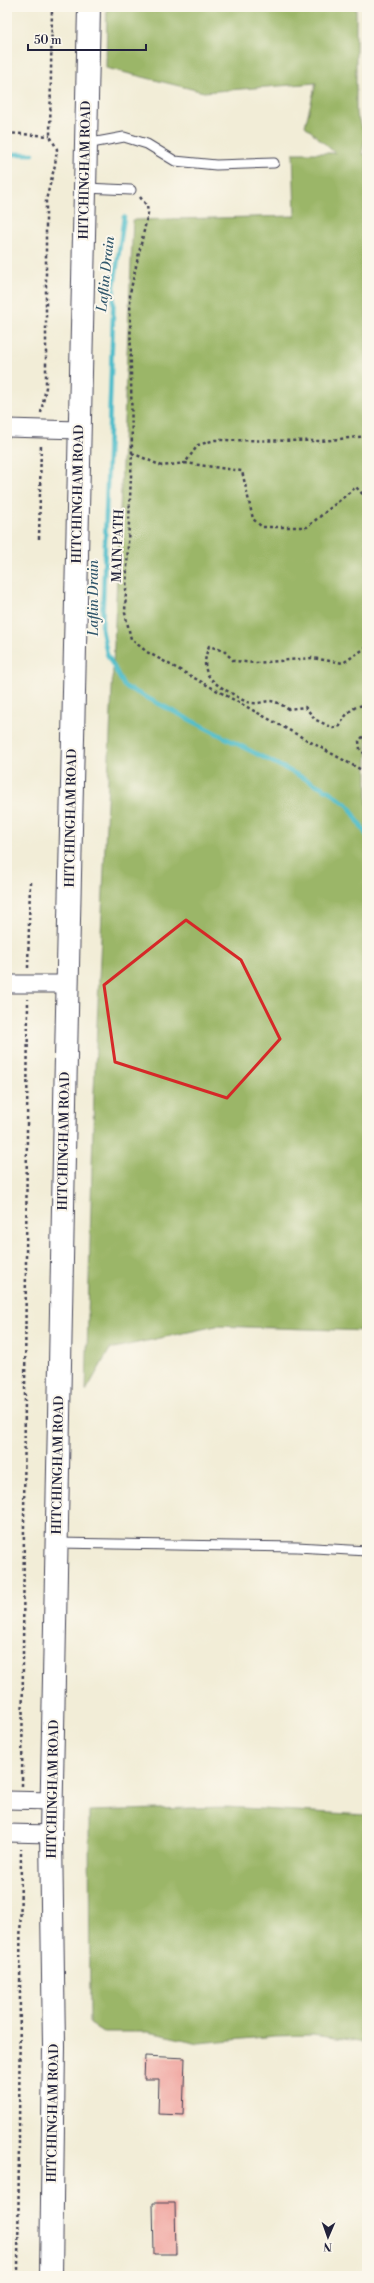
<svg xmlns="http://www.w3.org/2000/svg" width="374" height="2283" viewBox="0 0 374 2283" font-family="'Libre Bodoni',serif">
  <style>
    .forest { fill: #9bb667; stroke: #5e6c51 }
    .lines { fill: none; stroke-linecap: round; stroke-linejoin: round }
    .stream { stroke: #50bdca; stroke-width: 4.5 }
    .building { fill: #f0a6a0 }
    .lane-casing { stroke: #414052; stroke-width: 11 }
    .street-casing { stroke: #414052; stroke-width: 19 }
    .secondary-casing { stroke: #414052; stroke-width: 24 }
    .path { stroke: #414052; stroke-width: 2.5; stroke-dasharray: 3 3; stroke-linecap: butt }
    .lane { stroke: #fff; stroke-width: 9 }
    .street { stroke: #fff; stroke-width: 17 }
    .secondary { stroke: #fff; stroke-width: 22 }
    .marked { fill: none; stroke: #d62828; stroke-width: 3; stroke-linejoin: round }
    .labels { text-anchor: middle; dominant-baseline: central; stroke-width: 4; stroke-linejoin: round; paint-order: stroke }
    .street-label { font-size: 13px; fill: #22223b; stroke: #fbf7ec }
    .water-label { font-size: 14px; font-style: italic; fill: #32586d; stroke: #fbf7ec }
  </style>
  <rect width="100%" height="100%" fill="#fbf7ec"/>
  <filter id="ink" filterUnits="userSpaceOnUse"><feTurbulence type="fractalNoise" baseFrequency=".025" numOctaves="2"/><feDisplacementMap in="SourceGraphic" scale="8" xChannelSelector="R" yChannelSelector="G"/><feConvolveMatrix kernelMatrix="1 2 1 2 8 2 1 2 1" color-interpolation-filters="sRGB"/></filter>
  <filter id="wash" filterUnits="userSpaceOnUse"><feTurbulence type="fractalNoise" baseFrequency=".012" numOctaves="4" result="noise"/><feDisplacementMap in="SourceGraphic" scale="16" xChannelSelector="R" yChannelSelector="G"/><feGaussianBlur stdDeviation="0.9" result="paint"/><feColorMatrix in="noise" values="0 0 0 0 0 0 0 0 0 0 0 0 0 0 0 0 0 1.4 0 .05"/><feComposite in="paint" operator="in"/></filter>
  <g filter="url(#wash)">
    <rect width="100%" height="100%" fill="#f2edd7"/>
    <path class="forest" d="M107,7h249v107l10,21 -4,19h5v1177l-151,-5 -106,23 -24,42 8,-299 39,-872 162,-4 -2,-63h42l-30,-27 11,-43 -112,9 -98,-24z
      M225,1807l142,8v227l-55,-7 -37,1 -76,7 -50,-11h-46l-13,-8 -1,-213z"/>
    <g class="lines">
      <path class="stream" d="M7,154h26
        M124,217l-10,69 -12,343 5,25 17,32 205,105 20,15 18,30"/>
    </g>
    <g id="blocks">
      <path class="building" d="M145,2056l40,2 -2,57 -25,-1 1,-35h-15z
        M153,2203h22l1,51h-22z"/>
    </g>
  </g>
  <g filter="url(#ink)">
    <use href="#blocks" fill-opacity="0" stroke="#414052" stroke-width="1"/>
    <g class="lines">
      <defs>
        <path id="lane" d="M86,144l38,-7 23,7 28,17 41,4 58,-2
          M85,188l46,2
          M57,1543l240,4 70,4"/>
        <path id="street" d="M7,428l72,2
          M7,984h60
          M7,1800l45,1
          M7,1833l44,1"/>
        <path id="secondary" d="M51,2276l3,-230 -3,-212 14,-731 24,-1096"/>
      </defs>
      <use href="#lane" class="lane-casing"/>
      <use href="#street" class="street-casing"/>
      <use href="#secondary" class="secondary-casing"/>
      <path class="path" d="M7,133l43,3
        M140,197l7,9 1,7 -18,80 2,160 -7,160 6,26 16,13 220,121
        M41,413l5,-26v-187l9,-35 2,-16 -7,-13 2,-129
        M367,436l-46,5 -106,-1 -17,5 -13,18 57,8 11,48 9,8h45l49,-40 11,12
        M132,453l30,13 23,-3
        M39,539l2,-95
        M367,647l-24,16 -31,-5 -56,5 -22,-2 -10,-10 -15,-5c-10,26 0,35 22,47 5,3 11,7 16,9 19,5 19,-9 41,7l17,-2 11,13 17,8 7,-2c5,-12 13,-21 27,-21
        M367,732l-8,9 1,8 7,7
        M28,968l2,-86
        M22,1786l6,-787
        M18,2276l3,-427"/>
      <use href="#lane" class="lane"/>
      <use href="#street" class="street"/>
      <use href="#secondary" class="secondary"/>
    </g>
  </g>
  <path class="marked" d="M186,920l55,40 39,79 -53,59 -112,-36 -11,-77z"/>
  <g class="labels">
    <g class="street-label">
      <text transform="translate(85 170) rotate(-89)">HITCHINGHAM ROAD</text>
      <text transform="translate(78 494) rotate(-89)">HITCHINGHAM ROAD</text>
      <text transform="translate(118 546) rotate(-88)">MAIN PATH</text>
      <text transform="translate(71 818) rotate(-89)">HITCHINGHAM ROAD</text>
      <text transform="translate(64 1141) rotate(-89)">HITCHINGHAM ROAD</text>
      <text transform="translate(58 1465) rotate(-89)">HITCHINGHAM ROAD</text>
      <text transform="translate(53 1789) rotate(-89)">HITCHINGHAM ROAD</text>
      <text transform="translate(53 2113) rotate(-89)">HITCHINGHAM ROAD</text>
    </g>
    <g class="water-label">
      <text transform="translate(106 274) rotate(-84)">Laflin Drain</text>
      <text transform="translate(94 598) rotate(-90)">Laflin Drain</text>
    </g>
  </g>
  <rect width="374" height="2283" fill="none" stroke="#fbf7ec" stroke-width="24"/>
  <g transform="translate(328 2237) rotate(182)" stroke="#fbf7ec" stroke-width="3" paint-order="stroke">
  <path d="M0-3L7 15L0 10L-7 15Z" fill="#22223b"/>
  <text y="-6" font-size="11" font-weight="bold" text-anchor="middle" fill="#22223b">N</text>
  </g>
  <path d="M28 44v6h118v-6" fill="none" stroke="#22223b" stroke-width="2"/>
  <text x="34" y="44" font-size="12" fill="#22223b" stroke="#fbf7ec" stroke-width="3" paint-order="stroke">50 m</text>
</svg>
